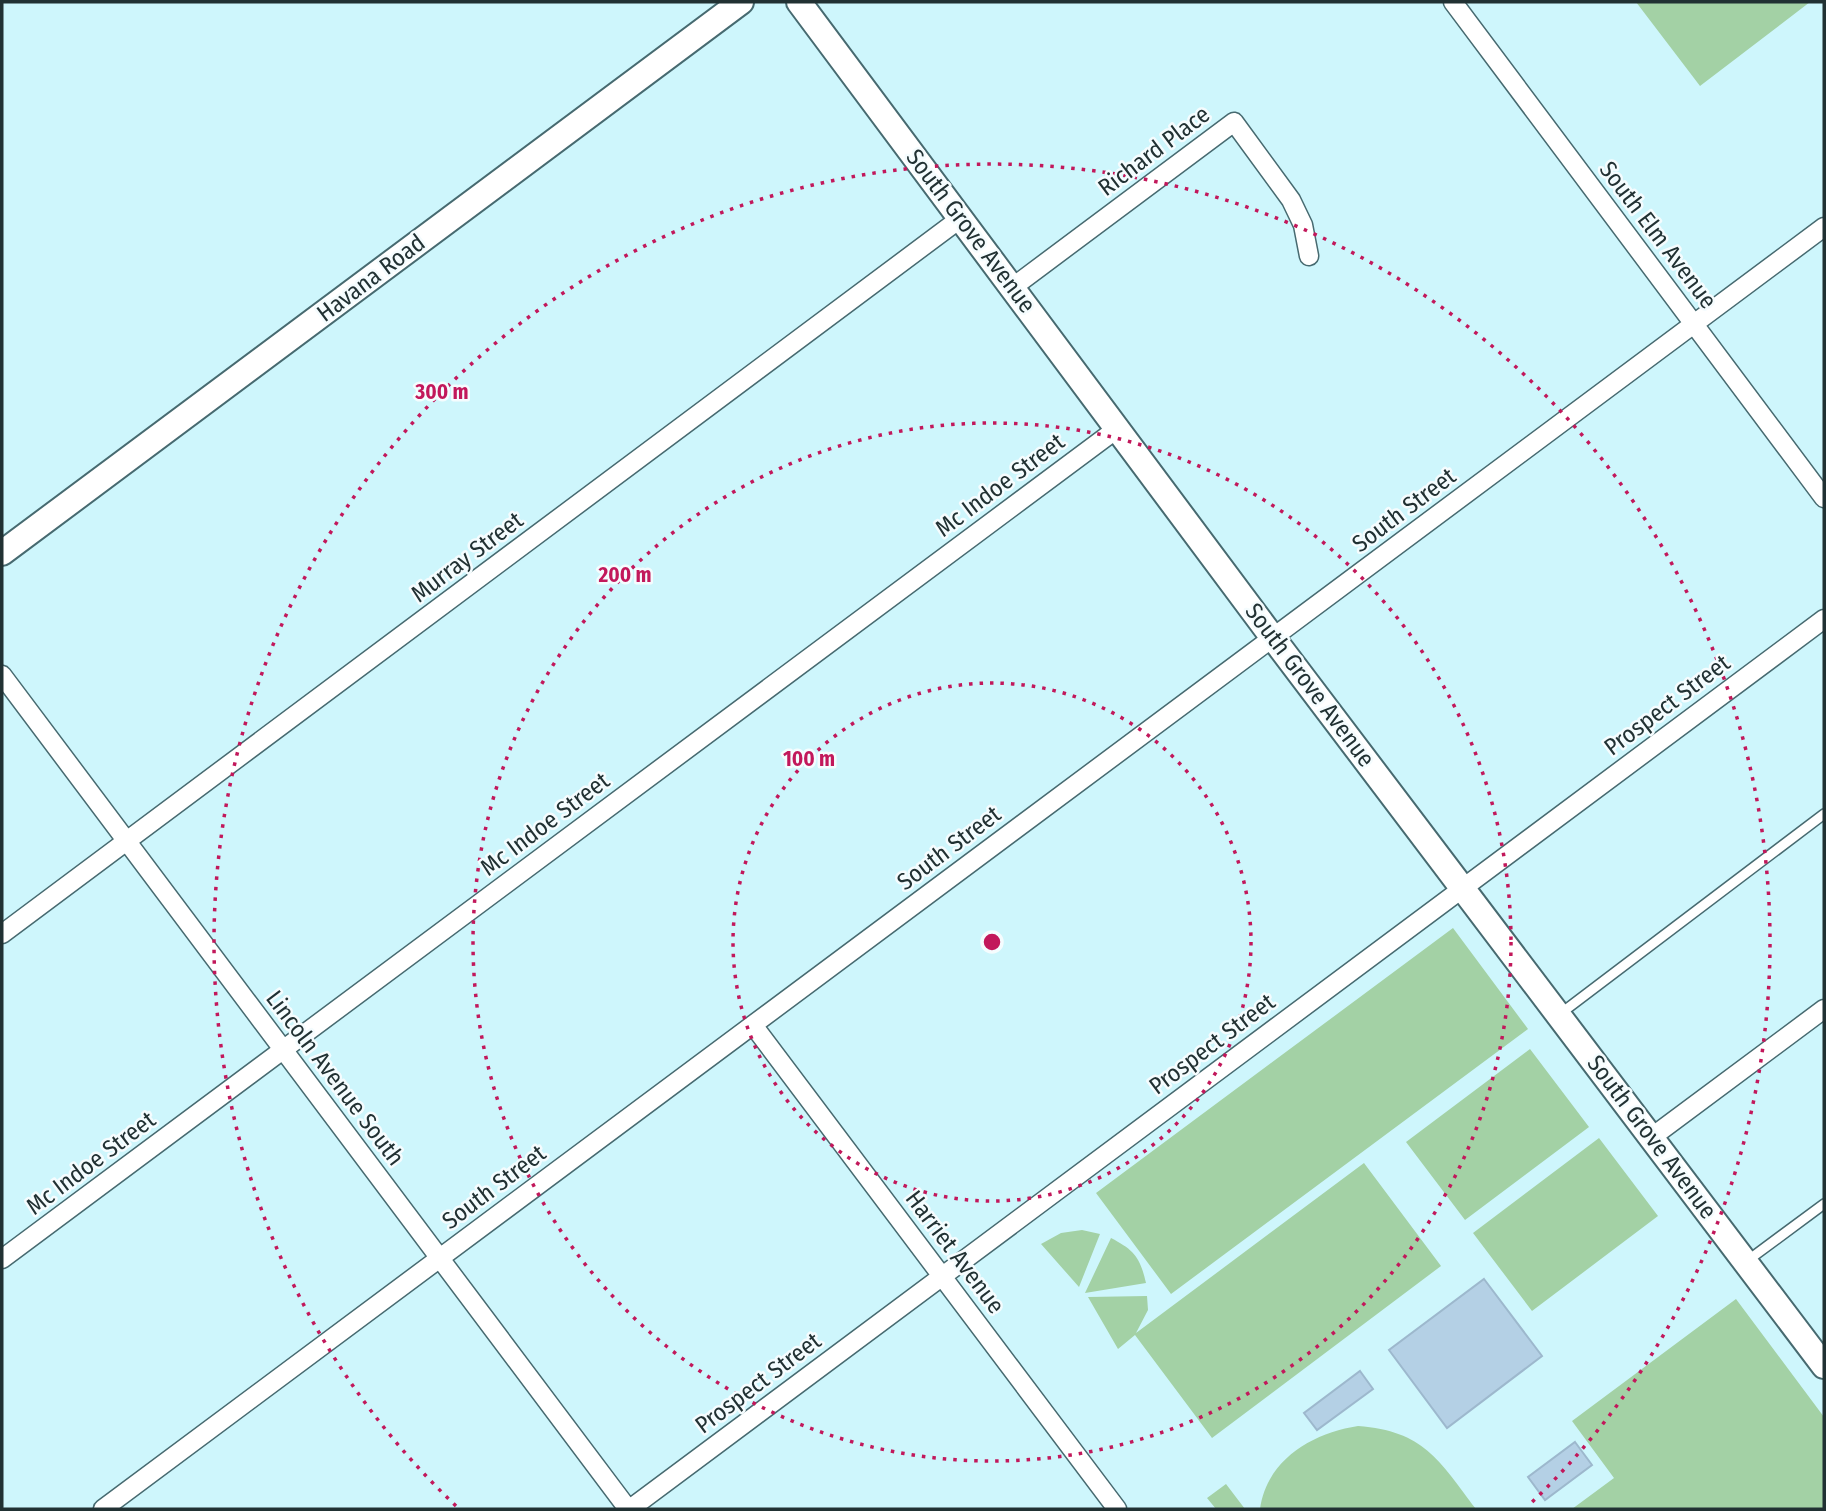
<svg xmlns="http://www.w3.org/2000/svg" width="1826" height="1511" viewBox="0 0 1826 1511" font-family="'Fira Sans Condensed',sans-serif">
  <style>
    .green { fill: #a3d1a5 }
    .building { fill: #b4d0e5; stroke: #9db8cd; stroke-width: 2 }
    .lines { fill: none; stroke-linecap: round; stroke-linejoin: round }
    .lane-casing { stroke: #476a70; stroke-width: 12 }
    .street-casing { stroke: #476a70; stroke-width: 21 }
    .secondary-casing { stroke: #476a70; stroke-width: 28 }
    .lane { stroke: #fff; stroke-width: 9 }
    .street { stroke: #fff; stroke-width: 18 }
    .secondary { stroke: #fff; stroke-width: 24 }
    .ring { fill: none; stroke: #c2185b; stroke-width: 3.5; stroke-dasharray: 3.5 7 }
    .labels { text-anchor: middle; dominant-baseline: central; stroke-width: 5; stroke-linejoin: round; paint-order: stroke }
    .street-label { font-size: 24px; fill: #213133; stroke: #f5fcfe }
    .centre { fill: #c2185b; stroke: #f5fcfe; stroke-width: 3.5 }
    .ring-label { font-size: 21px; text-anchor: middle; font-weight: bold; fill: #c2185b; stroke: #f5fcfe; stroke-width: 5; stroke-linejoin: round; paint-order: stroke }
  </style>
  <rect width="100%" height="100%" fill="#cef6fc"/>
  <path class="green" d="M1636,2h174l-110,84z
    M1453,928l75,101 -357,265 -75,-101z
    M1530,1049l59,78 -124,93 -59,-78z
    M1599,1138l59,78 -126,95 -59,-78z
    M1364,1163l77,103 -229,172 -77,-103 -17,14 -30,-52 59,-1 1,14 -12,23z
    M1082,1230l18,4 -21,53 -38,-43 20,-11z
    M1111,1238c23,12 29,19 35,45l-61,10z
    M1736,1299l88,118v92h-252l42,-31 -42,-57z
    M1358,1426c66,5 81,34 118,83h-216c7,-50 53,-76 98,-83z
    M1226,1484l19,25h-29l-9,-11z"/>
  <path class="building" d="M1484,1279l58,77 -95,72 -58,-78z
    M1360,1371l13,18 -56,41 -13,-17z
    M1575,1442l17,23 -47,35 -17,-23z"/>
  <g class="lines">
    <defs>
      <path id="lane" d="M1560,1014l264,-200
        M1747,1261l77,-57"/>
      <path id="street" d="M1453,2l371,496
        M1013,287l221,-165 57,78 12,25 6,31
        M2,675l626,834
        M2,934l959,-716
        M753,1025l364,484
        M1652,1137l172,-128
        M2,1259l1116,-831
        M103,1509l1721,-1282
        M630,1509l1194,-890"/>
      <path id="secondary" d="M799,2l474,636 551,728
        M2,553l739,-551"/>
    </defs>
    <use href="#lane" class="lane-casing"/>
    <use href="#street" class="street-casing"/>
    <use href="#secondary" class="secondary-casing"/>
    <use href="#lane" class="lane"/>
    <use href="#street" class="street"/>
    <use href="#secondary" class="secondary"/>
  </g>
  <g class="ring">
    <circle cx="992" cy="942" r="259"/>
    <circle cx="992" cy="942" r="519"/>
    <path d="M456 1506A778 778 0 1 1 1528 1506"/>
  </g>
  <g class="labels">
    <g class="street-label">
      <text transform="translate(1154 151) rotate(-37)">Richard Place</text>
      <text transform="translate(971 231) rotate(53)">South Grove Avenue</text>
      <text transform="translate(1658 235) rotate(53)">South Elm Avenue</text>
      <text transform="translate(371 278) rotate(-37)">Havana Road</text>
      <text transform="translate(1000 485) rotate(-37)">Mc Indoe Street</text>
      <text transform="translate(1404 510) rotate(-37)">South Street</text>
      <text transform="translate(467 557) rotate(-37)">Murray Street</text>
      <text transform="translate(1310 685) rotate(53)">South Grove Avenue</text>
      <text transform="translate(1667 705) rotate(-37)">Prospect Street</text>
      <text transform="translate(545 824) rotate(-37)">Mc Indoe Street</text>
      <text transform="translate(949 848) rotate(-37)">South Street</text>
      <text transform="translate(1212 1044) rotate(-37)">Prospect Street</text>
      <text transform="translate(335 1078) rotate(53)">Lincoln Avenue South</text>
      <text transform="translate(1652 1137) rotate(53)">South Grove Avenue</text>
      <text transform="translate(91 1163) rotate(-37)">Mc Indoe Street</text>
      <text transform="translate(494 1187) rotate(-37)">South Street</text>
      <text transform="translate(955 1252) rotate(53)">Harriet Avenue</text>
      <text transform="translate(758 1383) rotate(-37)">Prospect Street</text>
    </g>
  </g>
  <circle cx="992" cy="942" r="10" class="centre"/>
  <g class="ring-label">
    <text x="442" y="399">300 m</text>
    <text x="625" y="582">200 m</text>
    <text x="809" y="766">100 m</text>
  </g>
  <rect width="1826" height="1511" fill="none" stroke="#213133" stroke-width="7"/>
</svg>
